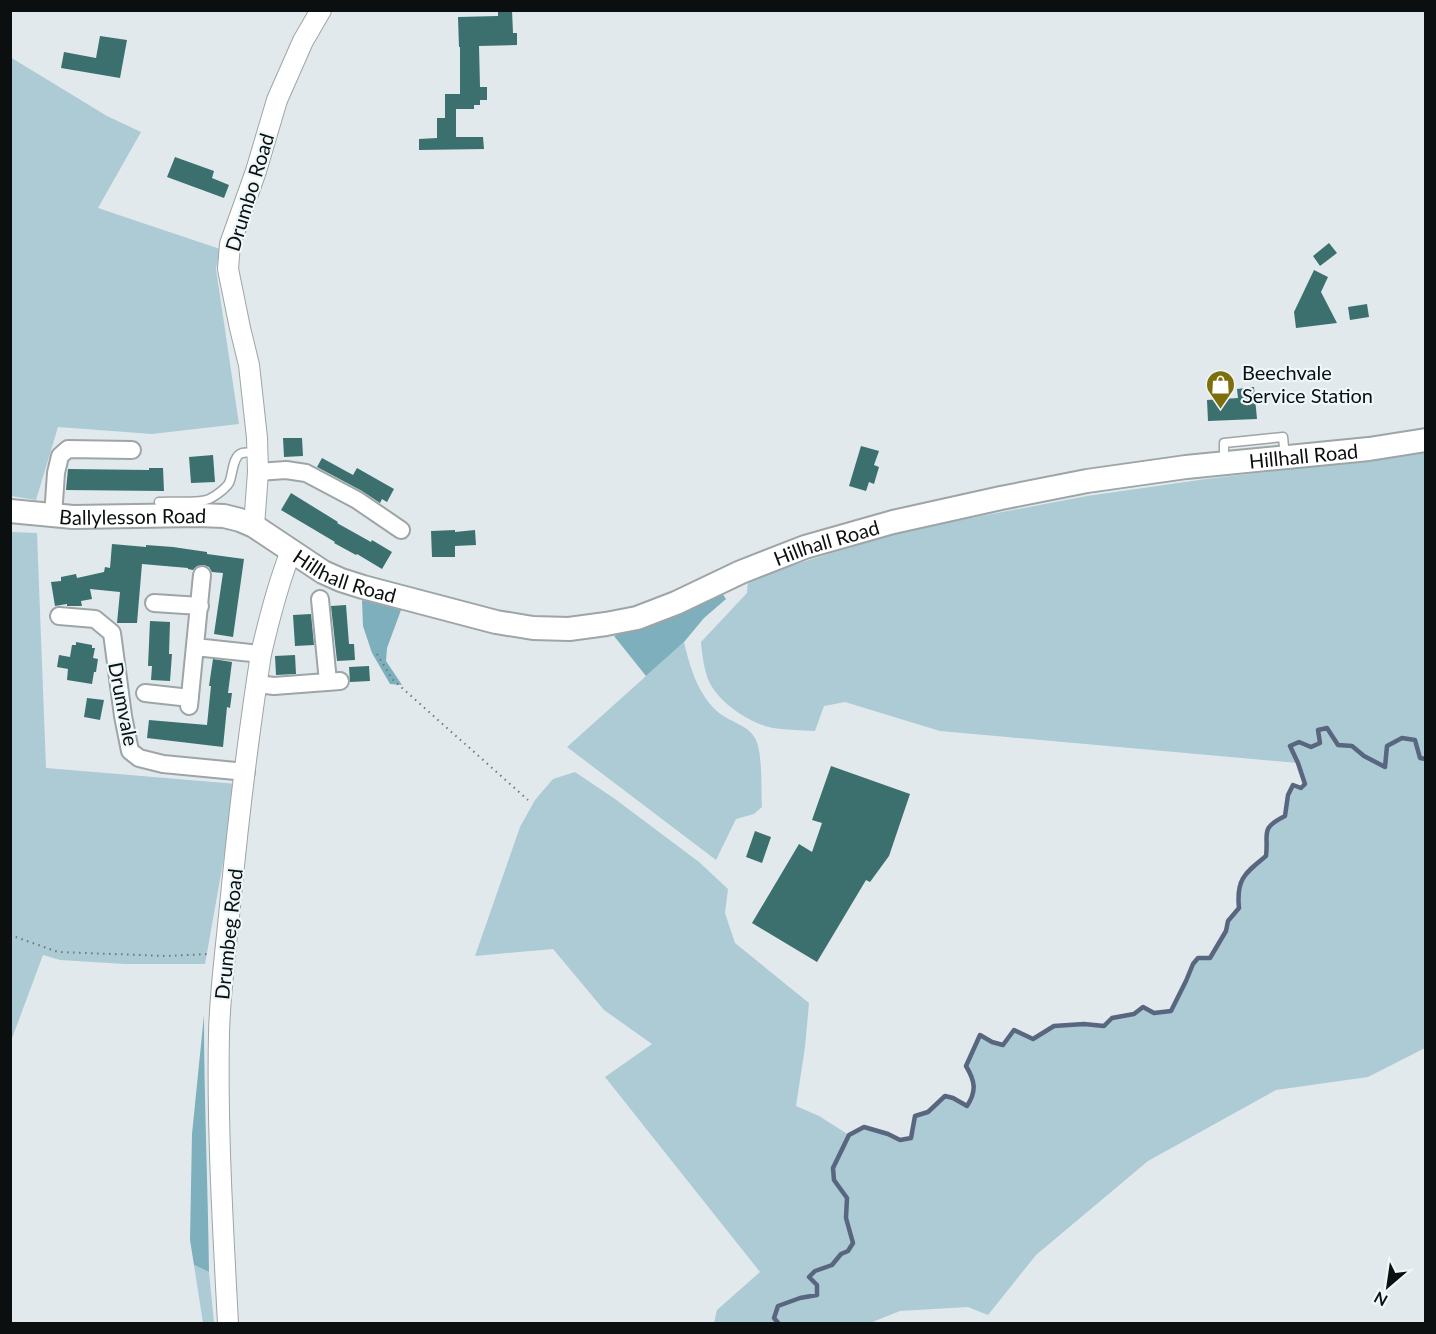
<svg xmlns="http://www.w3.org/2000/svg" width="1436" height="1334" viewBox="0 0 1436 1334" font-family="Lato,sans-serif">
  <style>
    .green { fill: #adcbd4 }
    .forest { fill: #7dafbd }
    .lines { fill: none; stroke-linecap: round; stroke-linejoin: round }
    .stream { stroke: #59667f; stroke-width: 4.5 }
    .building { fill: #3b706e }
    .service-casing { stroke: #9da5a7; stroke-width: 11 }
    .minor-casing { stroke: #9da5a7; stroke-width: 20 }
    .tertiary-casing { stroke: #9da5a7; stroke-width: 22 }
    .secondary-casing { stroke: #9da5a7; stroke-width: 26 }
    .path { stroke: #707678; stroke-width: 2; stroke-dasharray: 1.5 4.5; stroke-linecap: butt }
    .service { stroke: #fff; stroke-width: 8 }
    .minor { stroke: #fff; stroke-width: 16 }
    .tertiary { stroke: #fff; stroke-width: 20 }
    .secondary { stroke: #fff; stroke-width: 22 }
    .labels { text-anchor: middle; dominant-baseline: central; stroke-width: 4.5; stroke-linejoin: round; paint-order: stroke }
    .street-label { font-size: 20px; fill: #0c0f10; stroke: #eef7f9 }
    .poi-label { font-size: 20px; fill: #0c0f10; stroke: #eef7f9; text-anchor: start }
  </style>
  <rect width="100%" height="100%" fill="#e1e9ec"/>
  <path class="green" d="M10,57l97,59 34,16 -43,76 122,41 -4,20 23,155 -87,10 -94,-7 -22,73 -25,-4z
    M1425,453v595l-57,29 -92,13 -128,71 -112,94 -48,60 -20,-8 -68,4 -30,12h-156l3,-13 43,-38 -155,-195 47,-33 -48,-34 -51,-61 -78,7 45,-129 15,-27 18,-21 22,-7 40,27 84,63 29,27 -3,24 10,30 74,60 -4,44 -9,59 23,10 30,19 15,-8 24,7 12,6 11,-2 4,-22 13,-4 17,-16 8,2 14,8c10,-15 8,-25 -1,-40l14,-31 12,7 11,3 11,-15 19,9 21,-13 30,-2 20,2 8,-8 22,-4 9,-7 11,6 17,-3 15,-29 7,-17 5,-6h12l16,-27 2,-10 11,-13c-3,-29 6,-35 27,-52 3,-24 -7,-27 19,-40l3,-21 5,-10 8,3 4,-4 -7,-21 -358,-32 -95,-29 -21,4 -9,25c-14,-1 -28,-1 -42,-3 -21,-4 -49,-22 -61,-41 -7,-10 -10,-32 -11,-45l46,-49 1,-14 154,-48 185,-35 119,-17z
    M11,532l26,1 9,235 191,16 -32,180h-80l-65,-4 -17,-5 -32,86z
    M684,642c6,26 16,60 41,75 10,6 24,10 30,21 8,14 6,52 7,69l-8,7 -18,5 -20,41 -149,-113z
    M194,1265l15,7 5,51h-11z"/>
  <path class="forest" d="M720,590l6,9 -22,19 -20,24 -38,34 -32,-40 61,-21z
    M362,600l39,10 -14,38 -1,13 16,24 -12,-1 -18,-31 -9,-27z
    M204,1015c0,86 4,171 5,257l-15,-7 -4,-25 2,-106z"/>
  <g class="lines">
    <path class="stream" d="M779,1324l-5,-6 4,-12 22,-8 17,-3v-10l-8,-8 6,-6 17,-6 9,-11 7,-3 5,-8 -7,-25 1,-20 -13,-18 -1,-12 16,-33 15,-8 24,7 12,6 11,-2 4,-22 13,-4 17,-16 8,2 14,8c10,-15 8,-25 -1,-40l14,-31 12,7 11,3 11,-15 19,9 21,-13 30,-2 20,2 8,-8 22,-4 9,-7 11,6 17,-2 15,-30 7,-17 5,-6h12l16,-27 2,-10 11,-13c-3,-29 6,-35 27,-52 3,-23 -7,-27 19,-40l3,-21 5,-10 8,3 4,-4 -7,-21 -8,-17 9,-4 12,5 9,-4 -2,-13 9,-2 11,17 14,1 12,10 21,11 2,-21 15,-8 13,2 5,18 6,1"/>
  </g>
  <path class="building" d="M498,10h14l1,23h4v12l-38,1 1,41h7v13h-7v5h-6v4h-18v28h27l1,12 -65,1v-11l18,-1v-20h8v-24h15v-47h-1l-1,-30 40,-1z
    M100,36l27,4 -7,38 -59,-10 3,-16 32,6z
    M175,157l39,14 -2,7 17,7 -5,13 -57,-21z
    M1329,243l8,10 -17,13 -7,-10z
    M1314,270l14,7 -7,15 16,31 -41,5 -2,-16z
    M1367,304l2,13 -19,3 -2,-13z
    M1254,387l3,32 -49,2 -1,-21 31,-2 -1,-9z
    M283,438h19l1,18 -19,1z
    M861,446l18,5 -5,14 5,2 -5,17 -5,-2 -3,9 -17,-5z
    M213,455l2,27 -24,1 -2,-26z
    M322,458l31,17 4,-7 37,21 -7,13 -5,-3 -2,4 -18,-12 -45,-24z
    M149,468h14l1,23 -98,-1 2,-21 81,1z
    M291,493l47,29 -1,1 34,19 1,-2 20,12 -10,17 -25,-15 -1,1 -22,-12 1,-1 -54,-32z
    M455,530v2l20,-2 1,15 -21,1v11h-23l-1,-26z
    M112,544l34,3v-2l27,2 34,5v2l37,5 -11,78 -19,-3 9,-61 -11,-1 -3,-5 -5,-2 -7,1 -4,4 -5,-1v-1l-46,-4 -5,59h-20l3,-31 -30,-3 2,10 -11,2 1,5h-15v-2l-12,2 -4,-24 10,-1v-4l15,-3 1,4 27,-6 1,-5 5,1z
    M346,605l3,39h5l1,16 -18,1 -6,-55z
    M311,614l3,31 -19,1 -2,-31z
    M150,621l20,1 -1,32h3l-2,27 -19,-1 1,-14h-4z
    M76,642l16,3v3h3l-2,10 5,1 -2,13h-2l-2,12 -25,-4 1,-11 -11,-2 2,-12 11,2 2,-12h4z
    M295,655l1,19 -20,1 -1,-19z
    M213,659l19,3 -4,31h4l-2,15 -3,-1 -4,40 -76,-9 2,-18 58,5 4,-39h-2z
    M369,666l1,15 -20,1 -1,-15z
    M87,698l17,2 -4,20 -16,-3z
    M831,766l79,28 -21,62 -19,26 -4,-2 -49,82 -65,-39 47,-79 13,8 10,-29 -10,-3z
    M755,831l16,6 -9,26 -16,-6z"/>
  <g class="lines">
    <defs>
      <path id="service" d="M1224,461v-18l59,-6 2,20
        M159,502c12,-1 43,2 52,-4 6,-3 15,-10 18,-15 4,-8 3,-27 13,-30 4,-1 11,0 15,0"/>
      <path id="minor" d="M258,472l28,-2 20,3 51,27 44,30
        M53,516l3,-43 4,-17 8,-7 64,1
        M320,599l8,83
        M154,603l46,3
        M59,616l36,3 17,14 11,83 7,35 9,7 24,6 83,8
        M195,647l66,7
        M257,684l17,2 66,-5
        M145,693l45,5
        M189,706l13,-131"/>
      <path id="tertiary" d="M254,526l4,-54 -1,-34 -8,-73 -9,-37 -12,-59 2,-25 26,-73 21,-71 26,-59 18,-31
        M228,1324c-5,-97 -11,-194 -9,-291 1,-42 7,-85 11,-127 8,-84 18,-169 31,-252 8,-35 17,-70 30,-103"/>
      <g id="secondary">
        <path id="s1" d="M10,511l63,6 125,-2 26,1 16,4 14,6 69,46 18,8 22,7 133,35 37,6 36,1 37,-5 31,-6 39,-15 65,-31 64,-25 88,-25 108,-24 86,-17 99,-14 183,-18 57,-9"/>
      </g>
    </defs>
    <use href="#service" class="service-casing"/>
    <use href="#minor" class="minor-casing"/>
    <use href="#tertiary" class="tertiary-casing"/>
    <use href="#secondary" class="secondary-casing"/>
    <path class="path" d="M377,654l15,25 136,121
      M10,935l48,17 109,4 41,-2"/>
    <use href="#service" class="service"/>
    <use href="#minor" class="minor"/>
    <use href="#tertiary" class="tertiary"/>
    <use href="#secondary" class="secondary"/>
  </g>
  <defs>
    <symbol id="shop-pin" viewBox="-11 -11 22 30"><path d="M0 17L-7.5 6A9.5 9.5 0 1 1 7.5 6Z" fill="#7e6e0c" stroke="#eef7f9"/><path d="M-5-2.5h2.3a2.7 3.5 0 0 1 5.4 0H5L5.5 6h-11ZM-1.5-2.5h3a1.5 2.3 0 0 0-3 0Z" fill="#fff"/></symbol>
  </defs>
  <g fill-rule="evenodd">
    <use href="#shop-pin" x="1204" y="368" width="33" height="45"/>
  </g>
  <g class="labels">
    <g class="street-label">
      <text transform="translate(249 192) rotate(-73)">Drumbo Road</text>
      <text stroke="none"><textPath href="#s1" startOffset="1342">Hillhall Road</textPath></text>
      <text stroke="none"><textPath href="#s1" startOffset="123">Ballylesson Road</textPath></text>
      <text stroke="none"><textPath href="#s1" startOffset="856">Hillhall Road</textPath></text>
      <text stroke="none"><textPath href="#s1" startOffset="351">Hillhall Road</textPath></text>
      <text transform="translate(124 704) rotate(79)">Drumvale</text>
      <text transform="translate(228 934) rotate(-84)">Drumbeg Road</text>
    </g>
    <g class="poi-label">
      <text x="1242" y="372">Beechvale<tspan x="1242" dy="23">Service Station</tspan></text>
    </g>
  </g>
  <rect width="1436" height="1334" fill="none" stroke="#0c0f10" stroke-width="24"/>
  <g transform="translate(1388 1286) rotate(209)" stroke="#eef7f9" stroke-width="4.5" paint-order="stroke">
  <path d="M0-4.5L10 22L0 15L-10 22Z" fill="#0c0f10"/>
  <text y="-9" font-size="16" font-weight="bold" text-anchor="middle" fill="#0c0f10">N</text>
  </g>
</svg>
